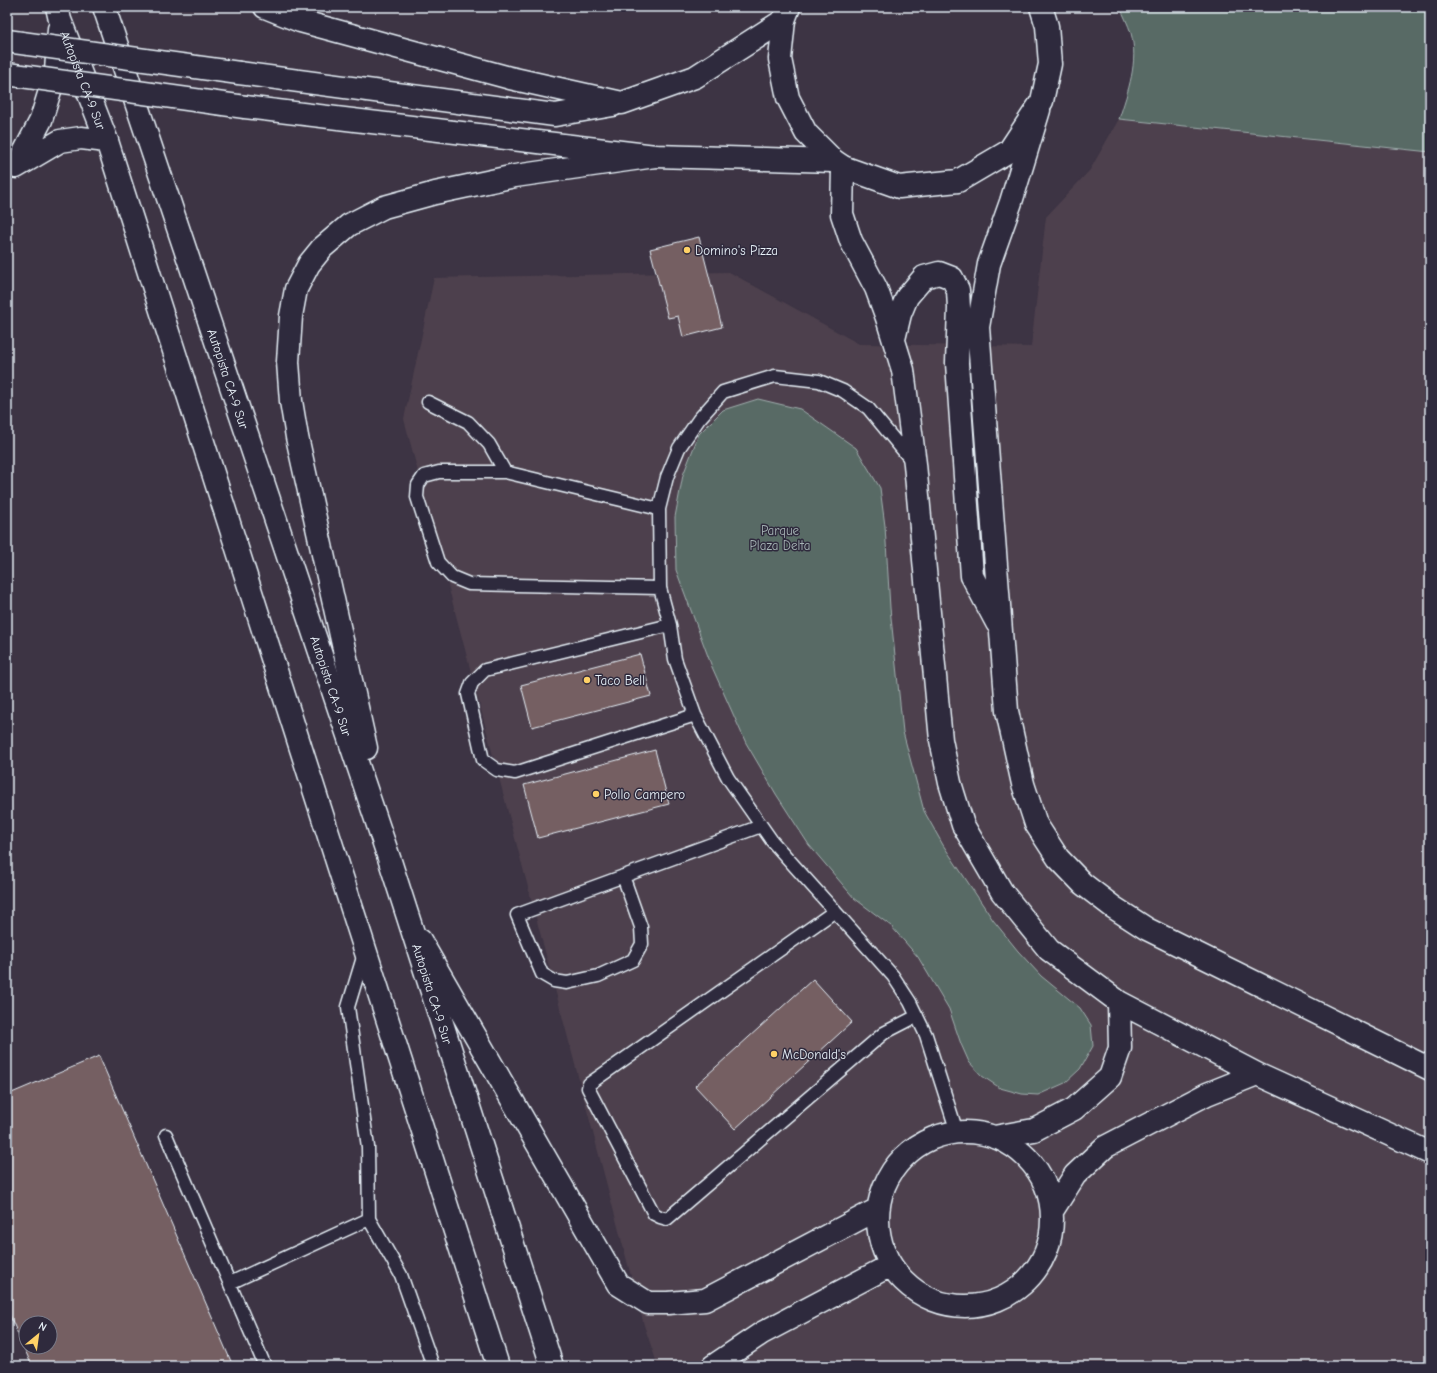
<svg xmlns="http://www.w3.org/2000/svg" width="1437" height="1373" viewBox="0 0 1437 1373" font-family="'Comic Neue',sans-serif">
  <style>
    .built { fill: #4e414d }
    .green { fill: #586b65; stroke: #a0aeae }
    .building { fill: #745e62; stroke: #e8f1f8; fill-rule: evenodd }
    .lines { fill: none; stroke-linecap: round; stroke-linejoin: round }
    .lane-casing { stroke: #e8f1f8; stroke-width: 15 }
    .street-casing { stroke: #e8f1f8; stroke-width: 25 }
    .secondary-casing { stroke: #e8f1f8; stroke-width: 25 }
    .highway-casing { stroke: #e8f1f8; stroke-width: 25 }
    .lane { stroke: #2f2a3d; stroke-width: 12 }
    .street { stroke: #2f2a3d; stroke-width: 22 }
    .secondary { stroke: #2f2a3d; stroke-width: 22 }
    .highway { stroke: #2f2a3d; stroke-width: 22 }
    .highway-bridge-casing { stroke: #e8f1f8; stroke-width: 25; stroke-linecap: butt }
    .highway-bridge { stroke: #2f2a3d; stroke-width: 22 }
    .poi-dot { fill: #ffd166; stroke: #2f2a3d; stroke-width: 1.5 }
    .labels { text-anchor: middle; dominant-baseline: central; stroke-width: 3; stroke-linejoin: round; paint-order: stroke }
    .street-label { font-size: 13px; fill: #e8f1f8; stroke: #2f2a3d }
    .poi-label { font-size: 13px; fill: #e8f1f8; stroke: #2f2a3d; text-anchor: start }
    .park-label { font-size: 13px; fill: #a7b5b6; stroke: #2f2a3d }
  </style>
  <rect width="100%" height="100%" fill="#3d3444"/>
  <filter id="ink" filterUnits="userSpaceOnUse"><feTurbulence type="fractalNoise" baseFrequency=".025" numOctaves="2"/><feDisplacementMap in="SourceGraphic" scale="8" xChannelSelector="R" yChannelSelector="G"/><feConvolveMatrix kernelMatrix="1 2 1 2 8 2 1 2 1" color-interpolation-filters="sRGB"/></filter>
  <g filter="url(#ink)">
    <path class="built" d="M1119,119l311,33v1214h-772l-14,-41 -240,-906 30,-141 295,-6 130,72 172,3 15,-130 44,-47z"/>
    <path class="green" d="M1120,7h310v145l-311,-33c9,-28 20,-57 12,-86 -3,-9 -7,-17 -11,-26z
      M758,399l42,10 56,39 24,40 5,38 5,82 13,124 21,79 19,34 50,75 25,31 23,25 39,32 11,17 2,21 -13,23 -15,14 -27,12 -16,-1 -22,-6 -18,-12 -13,-14 -8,-18 -12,-35 -31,-52 -27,-31 -37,-28 -45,-53 -33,-51 -30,-51 -34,-76 -36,-97 -1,-53 8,-42 16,-41 24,-24z"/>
    <path class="building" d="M699,237l23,90 -39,10 -5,-21 -10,2 -18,-69z
      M640,654l11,42 -119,31 -11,-42z
      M655,750l14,54 -131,34 -14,-53z
      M813,979l39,43 -117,107 -40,-43z
      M99,1056l134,310h-201l-25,-57v-214zM26,1323h24v24h-24z"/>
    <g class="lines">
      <defs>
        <path id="lane" d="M428,402l40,20 21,22 16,28
          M911,460l-43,-52 -25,-17 -24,-10 -44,-5 -52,16 -24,27 -20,29 -12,29 -8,32 1,79 10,37 5,34 20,56 33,63 44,63 121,135 17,26 16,33 31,97
          M659,509l-154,-37h-66l-15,4 -6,9 -1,12 21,65 14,15 17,7 191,4
          M670,625l-185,45 -13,13 -4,11 15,66 14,10 18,3 180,-58
          M623,876l18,51 1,17 -9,16 -35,16 -31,7 -13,-2 -12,-7 -25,-59 244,-89
          M835,911l-246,173 -1,4 66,126 6,3 7,2 217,-186 33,-17
          M364,954l-16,53 20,140 1,72 32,56 32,91
          M166,1135l99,231
          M230,1283l139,-64"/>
        <path id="street" d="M1039,110l-28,92 -22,62 -11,63 29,384 16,73 13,40 22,34 25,26 30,23 34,22 283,140
          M17,166l24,-46 15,-49 3,-42
          M16,167l44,-26 21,-3 26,3
          M843,167l-1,47 9,27 25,47 11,30 16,52 12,94 26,276 9,43 13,42 39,67 47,58 70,52 138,72 173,79
          M894,339l6,-25 7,-17 17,-20 15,-4 13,5 6,12 1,18 -2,55 15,213 25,47
          M420,940l198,344 30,19h20l37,-3 173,-91
          M878 1219a87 87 0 1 1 174 0a87 87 0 1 1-174 0Z
          M994,1137l40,-7 40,-21 36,-32 10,-29 -1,-46
          M1052,1211l23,-36 30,-28 102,-53 50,-20
          M713,1366l49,-33 129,-68"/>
        <path id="secondary" d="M789,7l-5,13 -4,39 8,39 18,35 28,28 9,6 56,20 59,-6 51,-30 33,-50 8,-37 -3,-38 -6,-19"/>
        <g id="highway">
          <path id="s1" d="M57,7l3,13 47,121 391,1225"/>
          <path id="s2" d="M104,7l286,854 162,505"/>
          <path d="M265,7l35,14 210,57 112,25 73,-26 89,-57"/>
          <path d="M239,73l316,42 58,-10"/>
          <path d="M245,107l410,49 179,5"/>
          <path d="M366,748l-69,-311 -6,-36 -3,-39 3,-46 5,-27 13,-25 13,-16 27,-23 35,-18 51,-14 80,-17 140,-20"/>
        </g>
      </defs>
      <use href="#lane" class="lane-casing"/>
      <use href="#street" class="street-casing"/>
      <use href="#secondary" class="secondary-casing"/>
      <use href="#highway" class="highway-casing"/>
      <use href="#lane" class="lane"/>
      <use href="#street" class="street"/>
      <use href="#secondary" class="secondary"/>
      <use href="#highway" class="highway"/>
      <defs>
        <path id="highway-bridge" d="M7,41l232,32
          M7,74l238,33"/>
      </defs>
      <use href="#highway-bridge" class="highway-bridge-casing"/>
      <use href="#highway-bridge" class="highway-bridge"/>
    </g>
  </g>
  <g class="poi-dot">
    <circle cx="687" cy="250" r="4"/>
    <circle cx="587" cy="680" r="4"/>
    <circle cx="596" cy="794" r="4"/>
    <circle cx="774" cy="1054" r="4"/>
  </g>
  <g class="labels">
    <g class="street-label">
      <text stroke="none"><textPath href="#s1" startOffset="78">Autopista CA-9 Sur</textPath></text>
      <text stroke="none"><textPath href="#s2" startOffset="392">Autopista CA-9 Sur</textPath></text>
      <text stroke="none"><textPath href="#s2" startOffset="716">Autopista CA-9 Sur</textPath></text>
      <text stroke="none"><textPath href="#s2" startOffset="1040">Autopista CA-9 Sur</textPath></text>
    </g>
    <g class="poi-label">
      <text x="695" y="250">Domino's Pizza</text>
      <text x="595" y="680">Taco Bell</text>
      <text x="604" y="794">Pollo Campero</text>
      <text x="782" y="1054">McDonald's</text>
    </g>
    <g class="park-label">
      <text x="780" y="530">Parque<tspan x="780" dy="15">Plaza Delta</tspan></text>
    </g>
  </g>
  <rect width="1437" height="1373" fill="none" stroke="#2f2a3d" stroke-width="24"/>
  <rect x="12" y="12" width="1413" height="1349" fill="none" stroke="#e8f1f8" stroke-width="1.5" filter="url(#ink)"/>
  <g transform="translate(38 1335) rotate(29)"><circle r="19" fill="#2f2a3d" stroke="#797a88"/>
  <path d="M0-3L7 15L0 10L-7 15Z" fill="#ffd166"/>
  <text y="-6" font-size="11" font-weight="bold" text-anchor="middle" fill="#e8f1f8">N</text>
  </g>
</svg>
